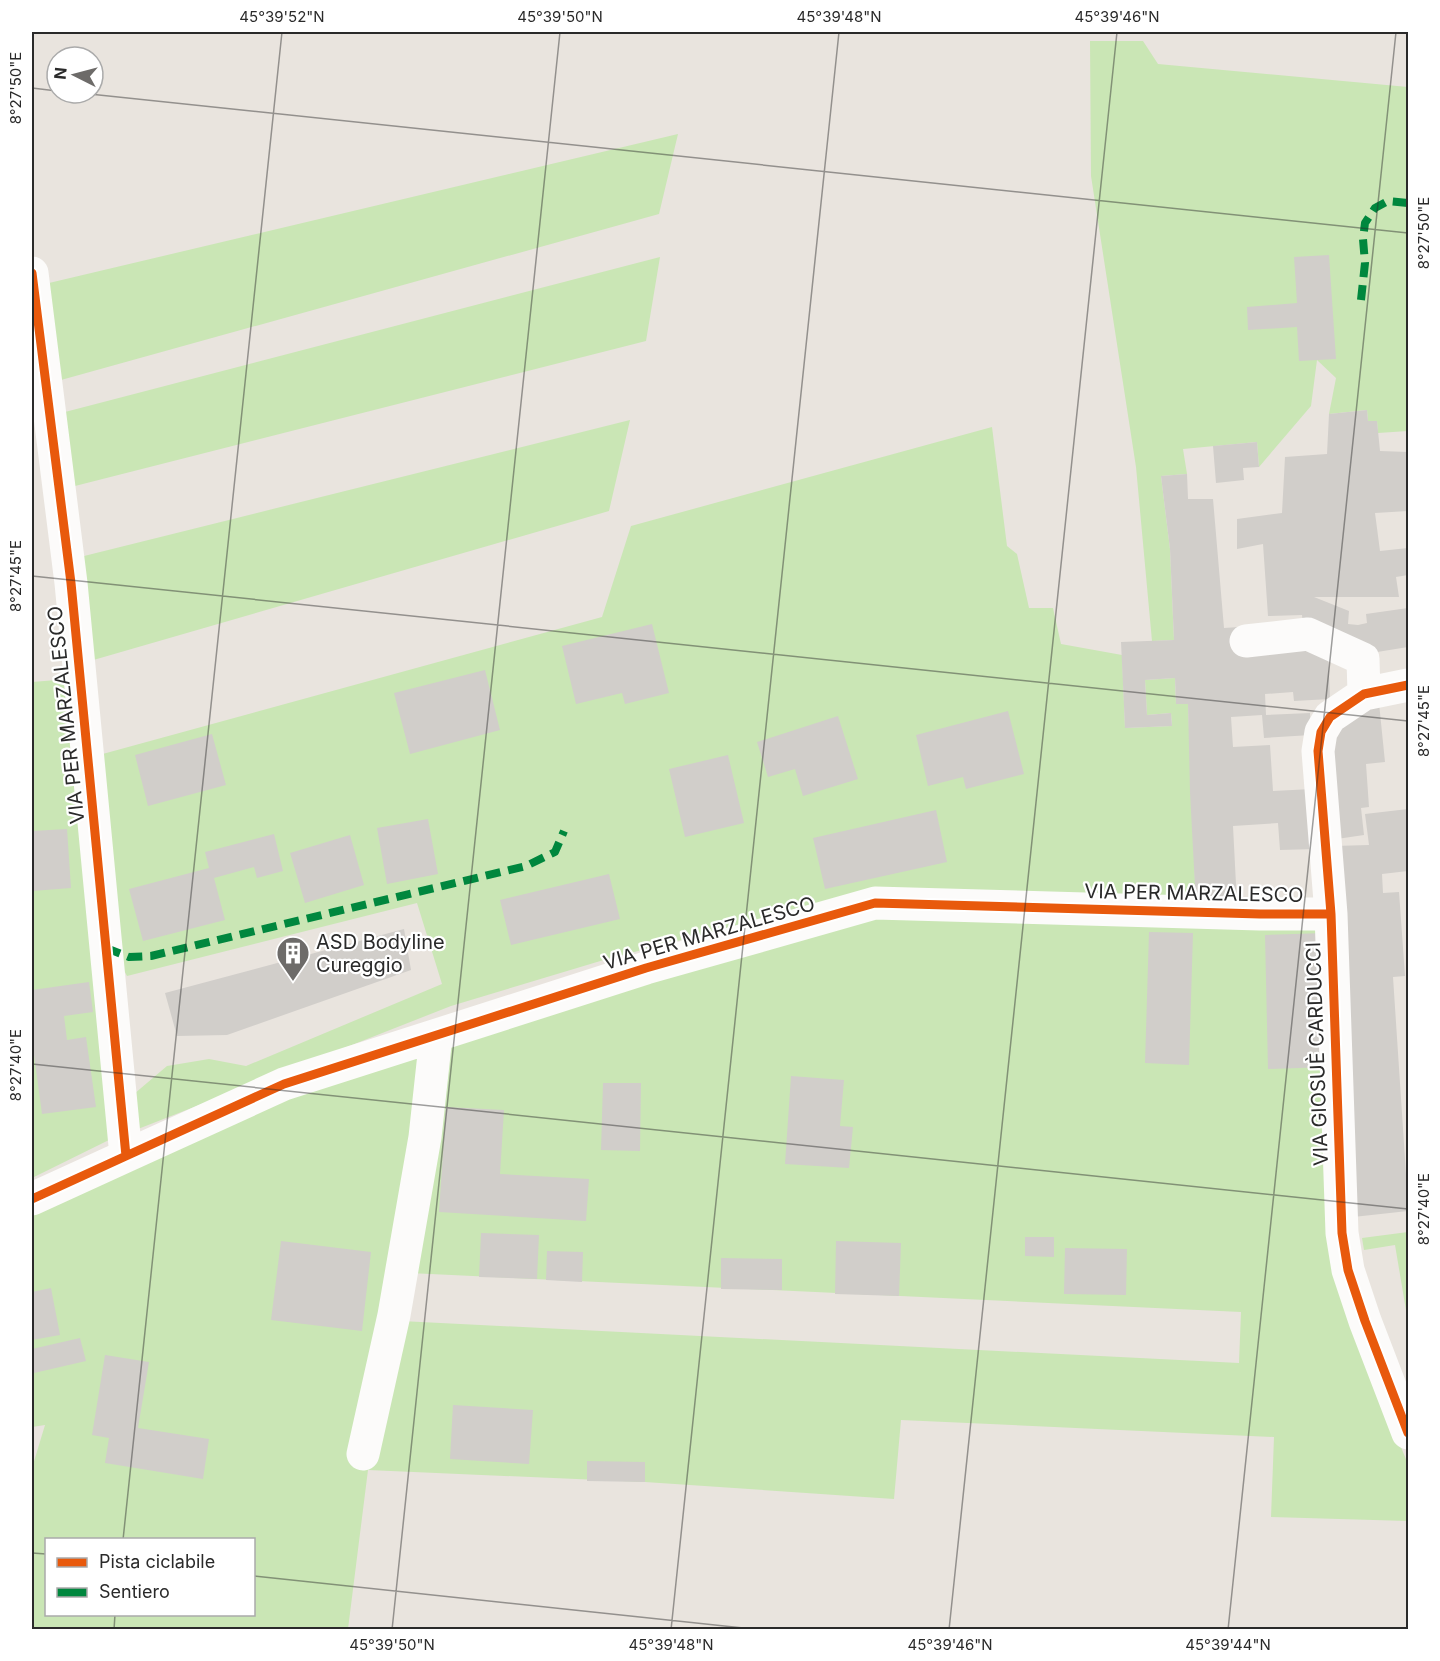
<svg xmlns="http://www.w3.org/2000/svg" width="1440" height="1661" viewBox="0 0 1440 1661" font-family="Inter,sans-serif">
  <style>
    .green { fill: #cae6b5; fill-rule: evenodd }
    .building { fill: #d1ceca }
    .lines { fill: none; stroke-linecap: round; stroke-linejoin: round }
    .minor { stroke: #fcfbfa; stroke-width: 33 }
    .quiet { stroke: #00873e; stroke-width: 8; stroke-dasharray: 15 8; stroke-linecap: butt }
    .cycleway-casing { stroke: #fff; stroke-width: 13 }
    .cycleway { stroke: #e8590c; stroke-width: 9 }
    .ticks { fill: none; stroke: #2a2a2a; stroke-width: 1.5; stroke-opacity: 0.45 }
    .labels { text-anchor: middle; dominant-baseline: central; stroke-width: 4.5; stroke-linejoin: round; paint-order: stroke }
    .street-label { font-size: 20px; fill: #2a2a2a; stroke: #fff }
    .poi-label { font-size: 20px; fill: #2a2a2a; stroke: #fff; text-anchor: start }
    .neatline { fill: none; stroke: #2a2a2a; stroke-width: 2 }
    .ticks-label { font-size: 15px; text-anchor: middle; fill: #2a2a2a }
  </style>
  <rect width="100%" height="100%" fill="#e9e4de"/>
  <path class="green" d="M1090,41h53l15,23 250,23v344l-30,2 -1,-12h-9l-1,-11 -38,4 7,-36 -19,-18 -6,46 -52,61 -2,-25 -74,7 4,25 -26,2 9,73 4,91 -22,1 -16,-174 -45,-291z
    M678,134l-19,80 -598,166 -12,-97z
    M660,257l-14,84 -571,145 -10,-74z
    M630,420l-21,91 -519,150 -10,-104z
    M992,427l15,119 10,8 12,54h24l8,36 61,11 3,73 47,-2 -1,-13 -24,2 -2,-35 30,-2 1,26h12l8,202 -316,-17 -273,70 -156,47 -313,123 -4,-35 33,-28 42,-7 37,7 196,-82 -25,-81 -290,73 -10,-19 -18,-202 503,-138 29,-91z
    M69,679l42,460 -79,39v-496z
    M880,912l445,16 22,390 61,146v57l-137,-4 3,-80 -373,-17 -7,79 -249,-17 -277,-12 -20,159h-316v-161l13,-43 -13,2v-221l262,-118zM409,1273l832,39 -2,51 -838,-42zM46,1540h208v74h-208z
    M1408,1232v90l-13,-77 -31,5 -2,-12z"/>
  <path class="building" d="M1329,255l7,104 -37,2 -2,-34 -49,3 -1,-23 50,-4 -3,-46z
    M1367,410l1,11h9l3,30 28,1v59l-33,2 5,38 28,-3v27l-12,2 3,20h-85l35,14 -1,13 10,1 9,-2 -1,-9 42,-6v39l-37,6 -68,-28 -1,-10 -34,1 -5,-72 -26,5v-30l45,-6 3,-56 42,-3 2,-40z
    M1257,442l2,25 -16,1 1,12 -28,3 -3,-37z
    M1187,474l1,25h25l11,129 15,-1 89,20 2,52 -36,2 -1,-9 -28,2 1,21 44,-2 1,22 -47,3 -2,-23 -31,2 2,30 37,-2 3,46 39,-2 4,60 -36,1 -2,-27 -45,3 4,78 -41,2 -6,-114 -2,-88h-12l-1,-26 -30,2 2,35 24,-2 1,13 -47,2 -4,-86 53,-2 -4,-91 -9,-73z
    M652,624l17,69 -44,11 -3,-11 -46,11 -14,-58z
    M485,670l15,60 -90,24 -16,-61z
    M1379,703l6,59 -19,2 3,43 -8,1 3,27 -34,5 -6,-85 12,-31z
    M1008,711l16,63 -58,15 -3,-12 -35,9 -12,-51z
    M838,716l20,63 -55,17 -8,-27 -27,8 -11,-35z
    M212,734l14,51 -78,21 -13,-51z
    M728,755l16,68 -59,14 -16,-68z
    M1408,809v62l-26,3 1,19 16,-1 6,84 -12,1 13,197 2,-1v38l-64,7 -10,-372 35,-1 -4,-31z
    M936,810l11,52 -122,27 -12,-51z
    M428,819l10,55 -51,10 -10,-56z
    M67,829l4,59 -39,3v-60z
    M274,834l9,37 -26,7 -3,-11 -40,11 11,42 -82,21 -14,-52 80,-21 -4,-16z
    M350,835l14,50 -59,18 -15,-50z
    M609,874l11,45 -109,26 -11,-45z
    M404,929l7,41 -184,65 -50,1 -12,-43z
    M1149,932l44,1 -4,132 -44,-2z
    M1325,933l4,134 -61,2 -3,-134z
    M89,982l4,30 -29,4 3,24 19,-3 10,70 -54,7 -10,-74v-50z
    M791,1076l53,4 -4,46 13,1 -4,41 -64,-4z
    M603,1083h38l-1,68 -39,-1z
    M446,1107l58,3 -4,64 89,5 -3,42 -147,-9z
    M481,1233l58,2 -2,44 -58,-2z
    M1025,1237h29v20l-29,-1z
    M281,1241l90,11 -9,79 -91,-11z
    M836,1241l65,2 -2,53 -64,-2z
    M1065,1248l62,1 -1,46 -62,-1z
    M547,1251l36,1 -1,30 -36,-2z
    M721,1258l61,1v31l-61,-1z
    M51,1288l9,47 -28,5v-48z
    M80,1338l6,23 -52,12 -2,-24z
    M105,1355l44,7 -11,66 71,11 -6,40 -98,-16 4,-25 -17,-3z
    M453,1405l80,5 -4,54 -79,-5z
    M587,1461l58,1v20l-58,-1z"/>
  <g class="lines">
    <path class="minor" d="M32,273l39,310 55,573 -94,43
      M1246,641l62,-7 55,25 1,35
      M1408,685l-44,9 -34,23 -9,15 -3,19 13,163 11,319 6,37 17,51 43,112
      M126,1156l158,-72 362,-116 229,-65 385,11h71
      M363,1454l31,-139 31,-178 11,-101"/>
    <path class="quiet" d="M1361,300l4,-37 -2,-24 2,-16 10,-15 13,-7 20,2
      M106,948l23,9 22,-1 375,-90 29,-14 9,-21"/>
    <defs>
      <path id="cycleway" d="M32,273l39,310 55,573 -94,43
        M1408,685l-44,9 -34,23 -9,15 -3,19 13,163 11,319 6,37 17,51 43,112
        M126,1156l158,-72 362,-116 229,-65 385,11h71"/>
    </defs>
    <use href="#cycleway" class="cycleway-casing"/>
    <use href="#cycleway" class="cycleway"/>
  </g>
  <path class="ticks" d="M32,88l25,3M80,93l1328,140M32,576l1376,145M32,1064l1376,145M123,1540l159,-1508M32,1553l14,1M254,1576l508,54M114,1630l1,-16M392,1630l168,-1598M671,1630l168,-1598M949,1630l168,-1598M1228,1630l168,-1598"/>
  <defs>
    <symbol id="building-pin" viewBox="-11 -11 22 30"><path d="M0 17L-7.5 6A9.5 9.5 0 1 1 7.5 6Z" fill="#6d6b69" stroke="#fff"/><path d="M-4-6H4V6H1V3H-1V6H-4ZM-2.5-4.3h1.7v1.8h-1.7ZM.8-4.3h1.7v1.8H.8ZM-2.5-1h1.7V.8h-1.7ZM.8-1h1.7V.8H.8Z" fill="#fff"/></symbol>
  </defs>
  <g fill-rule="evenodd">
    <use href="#building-pin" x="274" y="934" width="38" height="52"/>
  </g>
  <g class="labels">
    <g class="street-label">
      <text transform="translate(66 715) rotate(-96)">VIA PER MARZALESCO</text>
      <text transform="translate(1194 893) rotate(1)">VIA PER MARZALESCO</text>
      <text transform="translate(709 933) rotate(-16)">VIA PER MARZALESCO</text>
      <text transform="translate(1317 1054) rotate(-92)">VIA GIOSUÈ CARDUCCI</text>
    </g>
    <g class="poi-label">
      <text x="316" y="942">ASD Bodyline<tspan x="316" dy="23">Cureggio</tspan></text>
    </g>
  </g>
  <rect width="1440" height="1661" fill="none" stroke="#ffffff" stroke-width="66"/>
  <rect x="45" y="1538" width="210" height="78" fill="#ffffff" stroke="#aaaaaa" stroke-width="1.5"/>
  <rect x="57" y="1558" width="30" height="9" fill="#e8590c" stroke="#aaaaaa" stroke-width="1.5"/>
  <text x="99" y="1568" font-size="18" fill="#2a2a2a">Pista ciclabile</text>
  <rect x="57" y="1588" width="30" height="9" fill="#00873e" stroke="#aaaaaa" stroke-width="1.5"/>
  <text x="99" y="1598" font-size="18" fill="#2a2a2a">Sentiero</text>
  <g transform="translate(75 75) rotate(276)"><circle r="28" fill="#ffffff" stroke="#aaaaaa" stroke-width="1.5"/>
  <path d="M0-4.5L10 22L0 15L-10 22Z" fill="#6d6b69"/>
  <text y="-9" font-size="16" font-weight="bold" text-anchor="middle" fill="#2a2a2a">N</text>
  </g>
  <rect x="33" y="33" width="1374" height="1595" class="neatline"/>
  <g class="ticks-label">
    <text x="282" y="22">45°39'52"N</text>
    <text x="560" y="22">45°39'50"N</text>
    <text x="839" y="22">45°39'48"N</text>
    <text x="1117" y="22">45°39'46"N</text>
    <text transform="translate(16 88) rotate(-90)" y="5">8°27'50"E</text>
    <text transform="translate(1424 233) rotate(-90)" y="5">8°27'50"E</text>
    <text transform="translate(16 576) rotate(-90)" y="5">8°27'45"E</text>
    <text transform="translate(1424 721) rotate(-90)" y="5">8°27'45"E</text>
    <text transform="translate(16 1065) rotate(-90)" y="5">8°27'40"E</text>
    <text transform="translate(1424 1209) rotate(-90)" y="5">8°27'40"E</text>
    <text x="392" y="1650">45°39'50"N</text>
    <text x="671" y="1650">45°39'48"N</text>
    <text x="950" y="1650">45°39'46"N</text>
    <text x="1228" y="1650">45°39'44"N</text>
  </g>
</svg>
